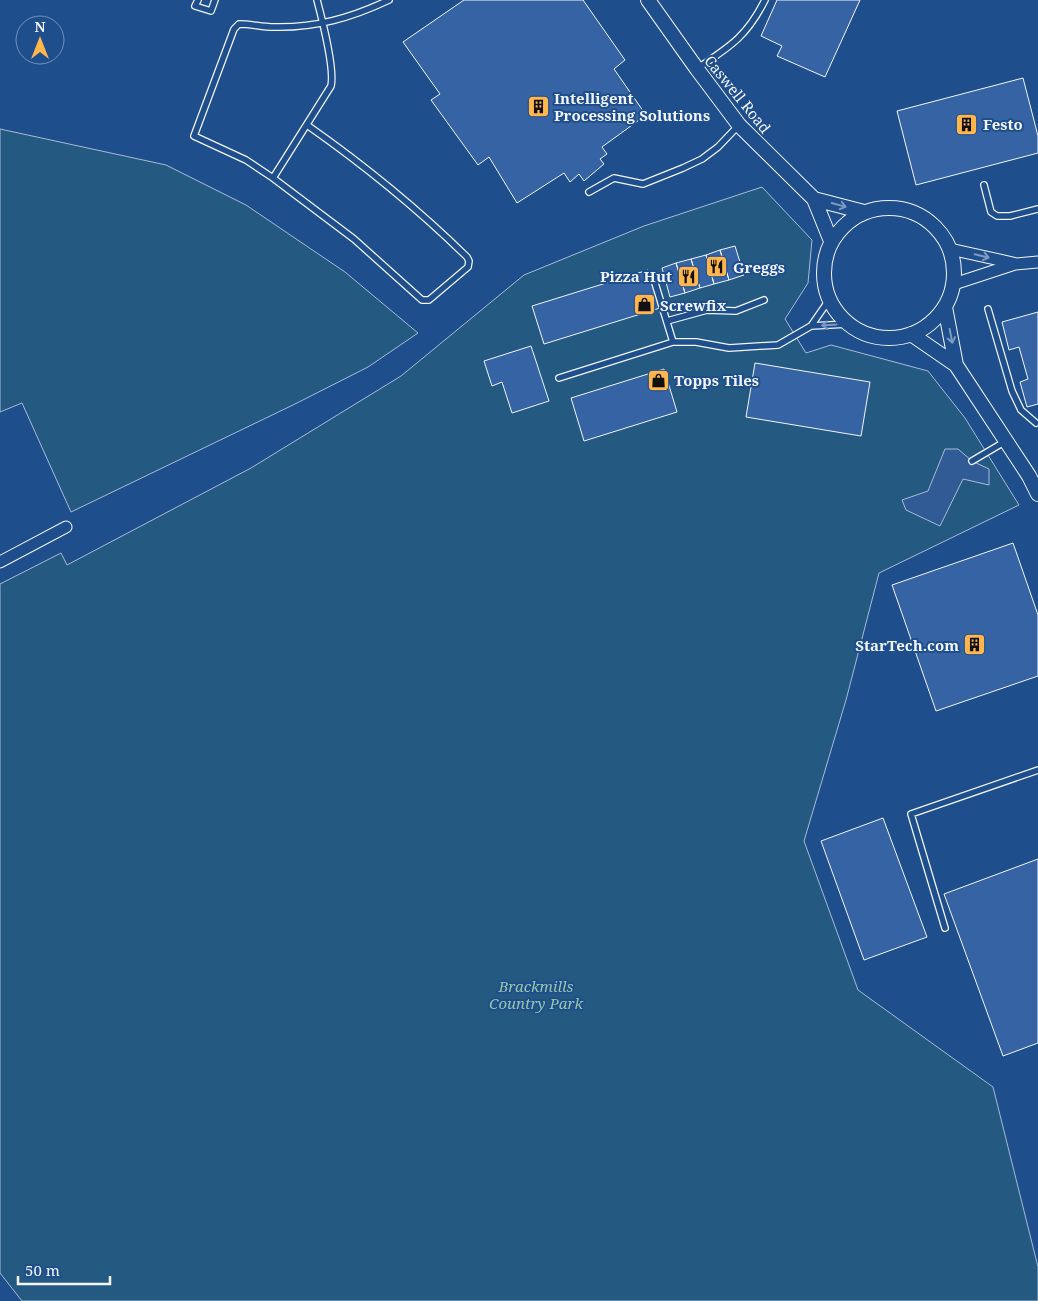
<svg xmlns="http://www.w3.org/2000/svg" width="1038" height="1301" viewBox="0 0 1038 1301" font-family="'Noto Serif',serif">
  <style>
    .green { fill: #245a82; stroke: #a8bbd7 }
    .parking { fill: #305b95; stroke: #a8bbd7 }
    .building { fill: #3563a3; stroke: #f2f6ff }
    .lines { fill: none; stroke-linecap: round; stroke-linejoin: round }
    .service-casing { stroke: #f2f6ff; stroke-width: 8 }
    .minor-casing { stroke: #f2f6ff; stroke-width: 13 }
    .tertiary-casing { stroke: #f2f6ff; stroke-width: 16 }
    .service { stroke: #1f4e8c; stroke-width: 5.5 }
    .minor { stroke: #1f4e8c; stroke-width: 11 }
    .tertiary { stroke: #1f4e8c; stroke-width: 14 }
    .oneway { stroke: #7e9ac0 }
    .labels { text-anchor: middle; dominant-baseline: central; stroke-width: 4; stroke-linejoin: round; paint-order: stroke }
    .street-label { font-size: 15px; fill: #f2f6ff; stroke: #1f4e8c }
    .poi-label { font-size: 15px; font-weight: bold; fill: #f2f6ff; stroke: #1f4e8c; text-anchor: start }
    .park-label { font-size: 15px; font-style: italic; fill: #97c8a6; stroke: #1f4e8c }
  </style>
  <rect width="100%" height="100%" fill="#1f4e8c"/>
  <path class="green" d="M0,129l166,36 80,40 99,67 73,61 -50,34 -73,37 -224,108 -49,-109 -22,9z
    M762,187l50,53 -4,43 -23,36 21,34 25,-8 97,26 37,47 54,87 -140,68 -33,127 -42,141 54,149 135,97 45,180v34h-1016l-22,-28v-689l61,-31 6,12 184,-97 150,-92 123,-101 120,-49z"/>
  <path class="parking" d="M945,449h13l14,12 17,8v16l-26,-6 -23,47 -34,-16 -4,-10 26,-9z"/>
  <path class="building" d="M464,0h119l42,60 -11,9 32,46 -44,32 5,7 -7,5 4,5 -20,17 -5,-7 -9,8 -6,-9 -47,30 -28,-46 -11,8 -47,-65 9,-6 -37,-52z
    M777,0h83l-35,77 -48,-21 5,-10 -21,-10z
    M1023,78l15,58v17l-122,32 -19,-74z
    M735,246l9,29 -15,5 -9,-30z
    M720,250l9,30 -15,4 -8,-29z
    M706,255l8,29 -14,4 -9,-29z
    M691,259l9,29 -15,5 -9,-30z
    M676,263l9,30 -15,4 -8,-29z
    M648,270l12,38 -116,36 -12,-38z
    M1038,312v92l-11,3 -7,-25 8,-3 -9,-32 -10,3 -7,-28z
    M531,346l18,55 -37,12 -10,-31 -10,4 -8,-25z
    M755,363l115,19 -9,54 -115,-19z
    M664,369l13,43 -93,29 -13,-43z
    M1013,543l25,72v61l-102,35 -44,-126z
    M883,818l44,119 -63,23 -43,-119z
    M1038,859v184l-35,13 -59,-162z"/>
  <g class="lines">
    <defs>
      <path id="service" d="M198,0l-3,6 16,5 4,-11
        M698,68c33,-22 49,-32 67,-68
        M307,125c57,40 110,83 160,132l2,4 -1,6 -39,33h-7l-68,-61 -81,-61 58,-92c4,-18 -9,-67 -14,-86
        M273,178l-27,-18 -52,-24 40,-107 5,-5c12,0 23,3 35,3 41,1 77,-9 115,-27
        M984,185l7,27 6,4h13l28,-7
        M589,192l25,-14 29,6 40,-16 19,-9 16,-12 21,-22
        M655,283l18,59
        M988,309l24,82 9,19 15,13
        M667,321l40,-11 29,1 28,-11
        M811,326l37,-2
        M559,378l114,-36h23l33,6 49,-3 33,-19 18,-26
        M972,461l34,-20
        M945,928l-34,-114 127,-44"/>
      <path id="minor" d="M950,249l63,14
        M954,284l61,-20 23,-2
        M0,562l66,-35"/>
      <path id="tertiary" d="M648,0l49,69 42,56 75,74 17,42
        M814,199l50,13
        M824 273a65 65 0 1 1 130 0a65 65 0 1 1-130 0Z
        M945,307l11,58 73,111 9,18
        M911,334l45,31"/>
    </defs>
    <use href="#service" class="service-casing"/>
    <use href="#minor" class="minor-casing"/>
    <use href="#tertiary" class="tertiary-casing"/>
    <use href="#service" class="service"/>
    <use href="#minor" class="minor"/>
    <use href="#tertiary" class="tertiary"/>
  </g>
  <defs><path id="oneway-shaft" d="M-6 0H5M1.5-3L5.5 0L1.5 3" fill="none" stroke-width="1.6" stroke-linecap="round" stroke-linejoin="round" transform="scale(1.25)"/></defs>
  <g class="oneway">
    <use href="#oneway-shaft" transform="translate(839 205) rotate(15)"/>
    <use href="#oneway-shaft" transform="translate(982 256) rotate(13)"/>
    <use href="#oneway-shaft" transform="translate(829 325) rotate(176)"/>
    <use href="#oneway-shaft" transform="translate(951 336) rotate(79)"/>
  </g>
  <defs>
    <symbol id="building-square" viewBox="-11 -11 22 22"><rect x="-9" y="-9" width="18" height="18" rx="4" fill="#ffb74d" stroke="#1f4e8c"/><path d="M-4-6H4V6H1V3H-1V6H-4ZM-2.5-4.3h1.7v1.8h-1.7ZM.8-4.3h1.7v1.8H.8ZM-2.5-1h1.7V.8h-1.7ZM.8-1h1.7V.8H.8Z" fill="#111"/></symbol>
    <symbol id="restaurant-square" viewBox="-11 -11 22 22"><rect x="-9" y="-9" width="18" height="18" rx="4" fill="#ffb74d" stroke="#1f4e8c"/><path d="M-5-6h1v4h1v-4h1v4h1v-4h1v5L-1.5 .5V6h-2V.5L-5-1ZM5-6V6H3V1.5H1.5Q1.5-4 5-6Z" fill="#111"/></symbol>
    <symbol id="shop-square" viewBox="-11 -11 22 22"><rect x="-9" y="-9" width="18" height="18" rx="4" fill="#ffb74d" stroke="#1f4e8c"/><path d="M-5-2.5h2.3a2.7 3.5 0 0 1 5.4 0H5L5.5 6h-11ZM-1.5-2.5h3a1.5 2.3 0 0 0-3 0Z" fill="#111"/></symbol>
  </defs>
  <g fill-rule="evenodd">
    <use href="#building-square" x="526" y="94" width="25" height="25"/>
    <use href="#building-square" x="954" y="112" width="25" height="25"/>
    <use href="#restaurant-square" x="704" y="254" width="25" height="25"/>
    <use href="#restaurant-square" x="676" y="264" width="25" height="25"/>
    <use href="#shop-square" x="632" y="292" width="25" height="25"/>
    <use href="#shop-square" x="646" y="368" width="25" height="25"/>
    <use href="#building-square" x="962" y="632" width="25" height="25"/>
  </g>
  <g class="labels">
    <g class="street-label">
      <text transform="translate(738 94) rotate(51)">Caswell Road</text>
    </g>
    <g class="poi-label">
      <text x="554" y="98">Intelligent<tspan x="554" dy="17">Processing Solutions</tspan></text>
      <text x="983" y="124">Festo</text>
      <text x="733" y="267">Greggs</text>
      <text x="672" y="276" text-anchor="end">Pizza Hut</text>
      <text x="660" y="305">Screwfix</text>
      <text x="674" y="380">Topps Tiles</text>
      <text x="959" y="645" text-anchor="end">StarTech.com</text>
    </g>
    <g class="park-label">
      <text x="536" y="986">Brackmills<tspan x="536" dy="17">Country Park</tspan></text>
    </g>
  </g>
  <g transform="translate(40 40)"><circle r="24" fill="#1f4e8c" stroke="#7391ba"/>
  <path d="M0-4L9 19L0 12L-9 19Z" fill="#ffb74d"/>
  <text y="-8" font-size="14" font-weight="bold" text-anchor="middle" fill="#f2f6ff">N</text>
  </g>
  <path d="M18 1276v8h92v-8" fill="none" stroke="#f2f6ff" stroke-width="2.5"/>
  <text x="25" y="1276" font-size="15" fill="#f2f6ff" stroke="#1f4e8c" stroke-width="4" paint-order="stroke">50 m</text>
</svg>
